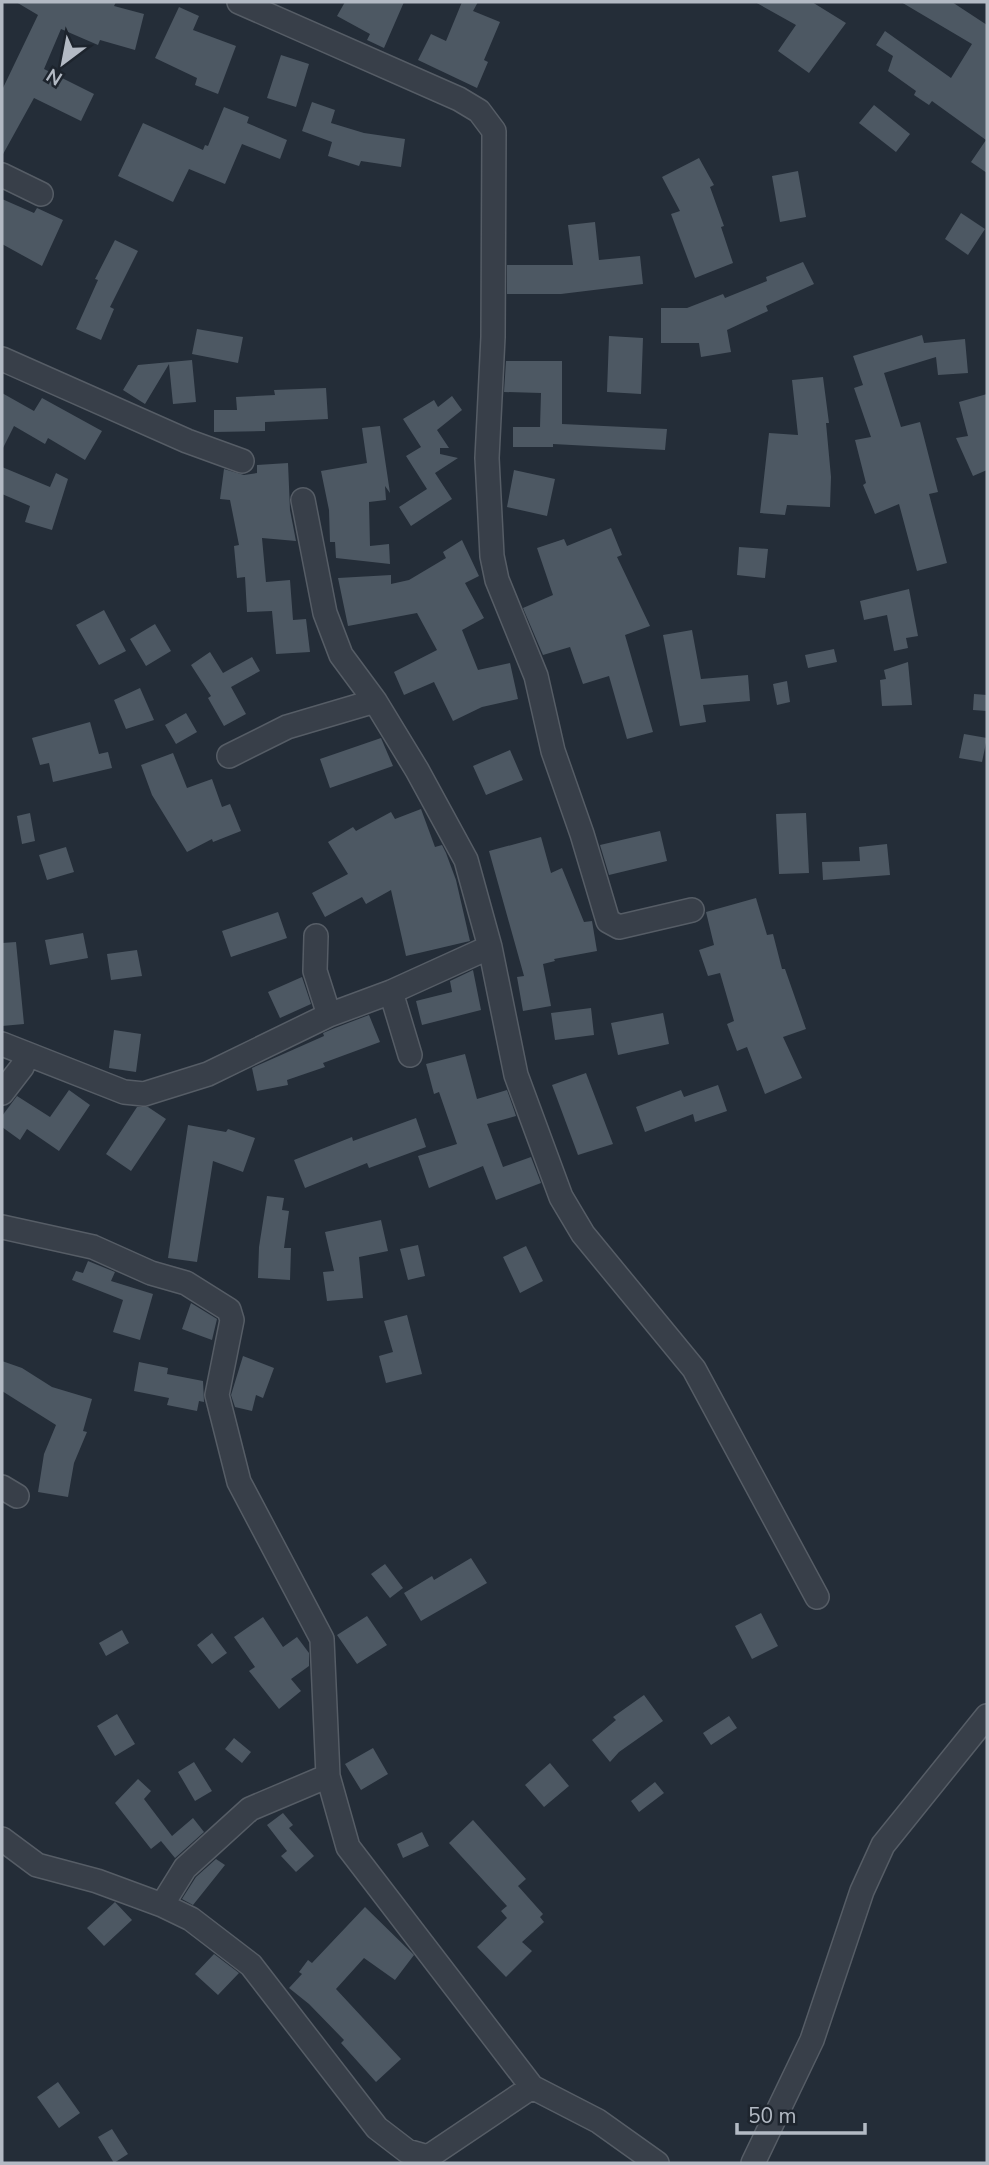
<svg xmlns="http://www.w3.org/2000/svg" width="989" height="2165" viewBox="0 0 989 2165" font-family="'Nunito Sans',sans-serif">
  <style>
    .building { fill: #4d5863 }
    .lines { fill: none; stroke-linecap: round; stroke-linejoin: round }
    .minor-casing { stroke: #565d66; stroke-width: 26 }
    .minor { stroke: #383f49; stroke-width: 23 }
  </style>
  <rect width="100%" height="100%" fill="#242d38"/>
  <path class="building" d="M16,2h100l-2,4 30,8 -9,36 -35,-10 -2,5 -37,-16 -17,40 50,25 -13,27 -47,-23 -32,58v-66l36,-75z
    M345,2h59l-20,46 -17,-8 3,-6 -33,-18z
    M462,2h16l-5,9 27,11 -16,38 4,2 -11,26 -59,-28 13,-26 15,7z
    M755,2h57l34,21 -37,50 -31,-22 18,-26z
    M901,2h51l35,23v148l-16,-11 15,-22 -54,-39 -3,4 -15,-10 2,-4 -28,-20 5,-15 -17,-11 9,-14 66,47 21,-34z
    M179,7l20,9 -6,14 43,16 -18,48 -23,-9 2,-7 -42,-20z
    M281,55l28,9 -13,43 -29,-9z
    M312,102l23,8 -4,13 33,10 41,6 -4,28 -40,-6 -2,5 -31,-10 4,-14 -30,-11z
    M874,105l36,29 -14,18 -37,-29z
    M224,107l25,10 -2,6 40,17 -7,19 -38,-15 -17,40 -36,-15 -16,33 -55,-26 25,-53 60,27 2,-5 3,1z
    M699,158l15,27 -4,2 14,39 -3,1 12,36 -38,15 -24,-64 9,-3 -18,-34z
    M798,171l8,46 -26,5 -8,-46z
    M2,199l32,14 3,-5 26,12 -21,46 -40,-22z
    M961,213l24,16 -17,26 -23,-16z
    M595,222l4,38 41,-4 3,28 -82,10h-54v-29h66l-5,-40z
    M115,240l23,11 -28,56 4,2 -13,31 -25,-11 22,-49 -3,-1z
    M803,262l11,22 -48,22 2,5 -41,19 4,22 -30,5 -2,-14h-38v-35h26l36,-14 2,4 42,-17 -1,-4z
    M197,329l46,8 -5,26 -46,-9z
    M922,335l2,8 41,-4 3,34 -30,2 -2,-18 -52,16 17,54 19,-5 18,70 -9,2 18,69 -30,8 -18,-67 -24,10 -12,-29 3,-2 -11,-43 16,-3 -17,-49 9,-3 -10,-29z
    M609,336l34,2 -2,56 -34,-2z
    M192,360l4,42 -23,2 -4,-40 -24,40 -22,-14 15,-25z
    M506,361h56v63l105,5 -2,21 -112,-6v3h-40v-20h27l1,-34 -37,-1z
    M823,377l6,46h-3l5,54 -1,30 -43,-2 -2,10 -25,-2 9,-80 29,2 -6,-55z
    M326,388l2,31 -63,3v9l-51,1v-22h23l-1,-13 39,-2 -1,-5z
    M2,393l32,18 8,-13 60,33 -17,29 -37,-22 -3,6 -31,-18 -12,24z
    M987,394v76l-14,6 -17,-38 12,-2 -9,-34z
    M452,396l10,14 -25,20 12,18h-9v6l18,4 -23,15 17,26 -41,27 -12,-19 28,-18 -21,-33 15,-9 -18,-28 31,-19 4,7z
    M380,426l10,67 -5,-7 1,14 -17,2 1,44 19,-2 1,20 -54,-6 -1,-16h-5l-1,-32 -8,-39 46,-8 -5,-35z
    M288,463l2,47 6,31 -34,-3 4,44 24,-2 3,40 13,-1 4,33 -34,2 -4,-43 -25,1 -2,-35 -8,1 -3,-32 5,-1 -9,-45 -10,-1 4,-30 20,6 13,-2v-8z
    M2,467l48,20 6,-14 12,6 -16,51 -27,-8 5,-16 -28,-12z
    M514,470l41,9 -8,37 -40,-9z
    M611,528l11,27 -5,2 33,69 -25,9 28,97 -26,7 -18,-63 -26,8 -13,-37 -27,8 -20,-47 30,-13 -16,-47 27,-9 3,7z
    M462,540l17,36 -14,7 19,35 -22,12 16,40 32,-7 8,36 -36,8 -29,14 -19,-39 -30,13 -10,-23 43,-22 -20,-37 -69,13 -10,-48 53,-3v9l18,-4 37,-22 -3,-6z
    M739,547l29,2 -3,29 -28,-3z
    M909,589l9,47 -12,2 2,10 -14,3 -7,-36 -23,5 -4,-19z
    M104,610l22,41 -27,14 -23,-40z
    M155,624l16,27 -25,15 -16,-27z
    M692,630l9,49 47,-4 2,26 -47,4 3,17 -26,4 -17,-91z
    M834,649l3,13 -29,6 -3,-13z
    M210,652l13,21 29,-16 8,14 -29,16 15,27 -22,12 -16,-28 3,-2 -20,-31z
    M908,662l4,43 -30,1 -2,-26 6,-1 -2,-9z
    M787,681l3,21 -13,3 -4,-21z
    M140,688l14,32 -28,9 -12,-29z
    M974,694l13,1v16l-14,-1z
    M186,713l11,19 -21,12 -11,-19z
    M90,722l9,32 9,-2 4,16 -59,14 -4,-19 -9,2 -8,-27z
    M964,734l23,4 -5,24 -23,-4z
    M381,738l12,28 -63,22 -10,-29z
    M510,750l13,30 -37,15 -13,-29z
    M173,753l14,35 25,-9 10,28 8,-3 11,27 -28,11 -1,-3 -25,13 -35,-57 -11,-30z
    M421,809l14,38 7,-2 4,8 10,27 14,61 -64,15 -15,-66 -25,14 -4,-7 -37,20 -13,-24 36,-19 -20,-32 25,-15 3,4 35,-19 4,7z
    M30,813l5,28 -13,3 -5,-28z
    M806,813l3,60 -30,1 -3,-60z
    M660,831l7,30 -58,14 -9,-30z
    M541,837l10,36 11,-5 22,54 8,-1 5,30 -43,8 1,2 -12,3 8,42 -28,5 -6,-34 7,-1 -35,-125z
    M887,844l3,31 -67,5 -1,-18 38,-1 -1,-14z
    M66,847l8,25 -27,8 -8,-25z
    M756,898l11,37 6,-1 9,35h3l21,60 -23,8 19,41 -37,16 -18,-47 -10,4 -10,-27 7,-3 -14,-48 -12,3 -9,-26 15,-5 -8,-33z
    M278,912l9,26 -56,19 -9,-26z
    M83,933l5,25 -38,7 -5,-25z
    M16,942l8,82 -22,2v-83z
    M137,950l5,26 -31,4 -4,-26z
    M473,970l8,40 -59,15 -6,-24 36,-9 -2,-11z
    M302,977l9,27 -31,14 -12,-26z
    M591,1008l3,27 -39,5 -4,-27z
    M663,1013l6,31 -51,11 -7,-32z
    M369,1015l11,27 -57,21 2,4 -38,13 1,5 -31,6 -5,-23 72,-32 -1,-3 12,-5z
    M114,1030l27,4 -5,38 -27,-4z
    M465,1054l12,45 30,-9 7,20 2,6 -29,8 16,43 28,-10 10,26 -45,17 -13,-34 -54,22 -11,-32 39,-12 -18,-52 -5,2 -8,-30z
    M586,1073l27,71 -35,11 -26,-70z
    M718,1085l9,26 -32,11 -2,-8 -48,18 -9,-25 45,-17 3,7z
    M69,1090l21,15 -31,46 -32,-22 -7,11 -18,-13v-11l15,-20 33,21z
    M137,1107h11l18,12 -35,52 -25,-17z
    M416,1118l10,29 -57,21 -2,-5 -62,25 -11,-28 58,-23 1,4z
    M188,1125l38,7 2,-3 27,9 -12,34 -30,-11 -16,101 -29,-4z
    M267,1196l17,2 -2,12 7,1 -5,37h7l-1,32 -32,-2 1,-31z
    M381,1220l7,31 -29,6 4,41 -36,3 -4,-29 11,-1 -9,-39z
    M418,1245l7,31 -17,4 -8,-31z
    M526,1246l17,35 -23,12 -17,-36z
    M88,1261l27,11 -4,9 42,13 -13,46 -27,-8 10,-32 -51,-20 4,-9 7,2z
    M191,1303l26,16 -5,21 -30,-11z
    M407,1315l15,59 -36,9 -7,-27 14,-4 -9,-31z
    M243,1356l31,12 -11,30 -7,-3 -4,16 -17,-4 -4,-12z
    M2,1361l20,7 30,19 40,12 -9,32 4,1 -13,31 -6,34 -30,-5 6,-38 12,-29 -54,-34z
    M139,1362l29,6 -1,6 36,7 1,21 -5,-1 -2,10 -30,-6 2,-7 -35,-7z
    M471,1558l16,25 -66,38 -17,-28 28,-17 2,4z
    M385,1564l18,24 -13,10 -19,-24z
    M761,1613l17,33 -26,13 -17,-33z
    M367,1616l20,29 -30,19 -20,-29z
    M263,1617l20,30 14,-10 12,16v13l-18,13 10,12 -22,18 -30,-38 6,-4 -21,-30z
    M122,1630l7,13 -23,13 -7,-13z
    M212,1633l15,20 -15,11 -15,-19z
    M644,1695l19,26 -44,31 -9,10 -18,-22 24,-20 -3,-3z
    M117,1714l18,30 -20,12 -18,-30z
    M729,1716l8,12 -26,17 -8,-12z
    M234,1738l17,14 -9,11 -17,-14z
    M373,1748l15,26 -27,16 -16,-26z
    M194,1762l18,29 -17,10 -17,-29z
    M550,1763l19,23 -25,21 -19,-22z
    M138,1779l13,12 -7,8 28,37 21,-18 11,14 -29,26 -14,-17 -10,8 -36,-46z
    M655,1782l9,11 -25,19 -8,-11z
    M283,1813l10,12 -4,3 25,28 -18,16 -15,-16 6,-5 -20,-26z
    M473,1820l53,59 -8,7 25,28 -3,3 4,5 -22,20 10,9 -26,26 -29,-30 30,-29 -6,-7 6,-5 -58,-63z
    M422,1832l7,14 -26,12 -6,-14z
    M216,1859l9,6 -32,40 -11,-6 14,-22z
    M115,1902l17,18 -28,26 -17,-18z
    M365,1907l49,48 -19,25 -31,-22 -28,31 65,70 -25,23 -35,-39 3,-3 -35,-36 -20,-16 13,-14 -3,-2 9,-12 4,3z
    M214,1954l25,19 -21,22 -23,-21z
    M58,2082l22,31 -21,15 -22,-31z
    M112,2129l16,25 -14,9 -16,-26z"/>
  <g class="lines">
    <defs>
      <path id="minor" d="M239,2l220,97 20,12 15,20 -1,206 -6,121 5,98 5,24 39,96 17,75 29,83 26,87 11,6 73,-17
        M2,175l39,19
        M2,359l185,82 55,20
        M303,500l22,113 16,42 34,46 42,69 49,90 24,87 26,128 45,122 22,37 111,135 123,228
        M229,756l58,-29 88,-26
        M316,936l-1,35 14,44
        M391,992l19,63
        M2,1044l122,48 20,2 64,-20 121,-59 62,-23 99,-45
        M2,1093l20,-26 5,-13
        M2,1227l91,20 58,26 35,10 43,27 3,10 -15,75 22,87 83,157 6,137 20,71 184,240 66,34 59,42
        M2,1487l15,9
        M328,1776l-78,33 -65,59 -23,37 29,14 60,46 126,163 30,23 21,6 104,-70
        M2,1839l35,26 60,16 65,24
        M753,2163l59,-123 50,-149 21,-46 104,-129"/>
    </defs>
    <use href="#minor" class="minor-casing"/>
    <use href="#minor" class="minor"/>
  </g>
  <rect width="989" height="2165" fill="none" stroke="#b3bac4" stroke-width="7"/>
  <g transform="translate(63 63) rotate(212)" stroke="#1d242d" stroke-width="5" paint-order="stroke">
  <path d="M0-5L12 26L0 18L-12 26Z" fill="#b3bac4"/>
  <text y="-10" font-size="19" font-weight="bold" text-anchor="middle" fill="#b3bac4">N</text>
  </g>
  <path d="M737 2123v10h128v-10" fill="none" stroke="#b3bac4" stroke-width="3.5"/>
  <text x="748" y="2123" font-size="21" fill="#b3bac4" stroke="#1d242d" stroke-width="5" paint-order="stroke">50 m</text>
</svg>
